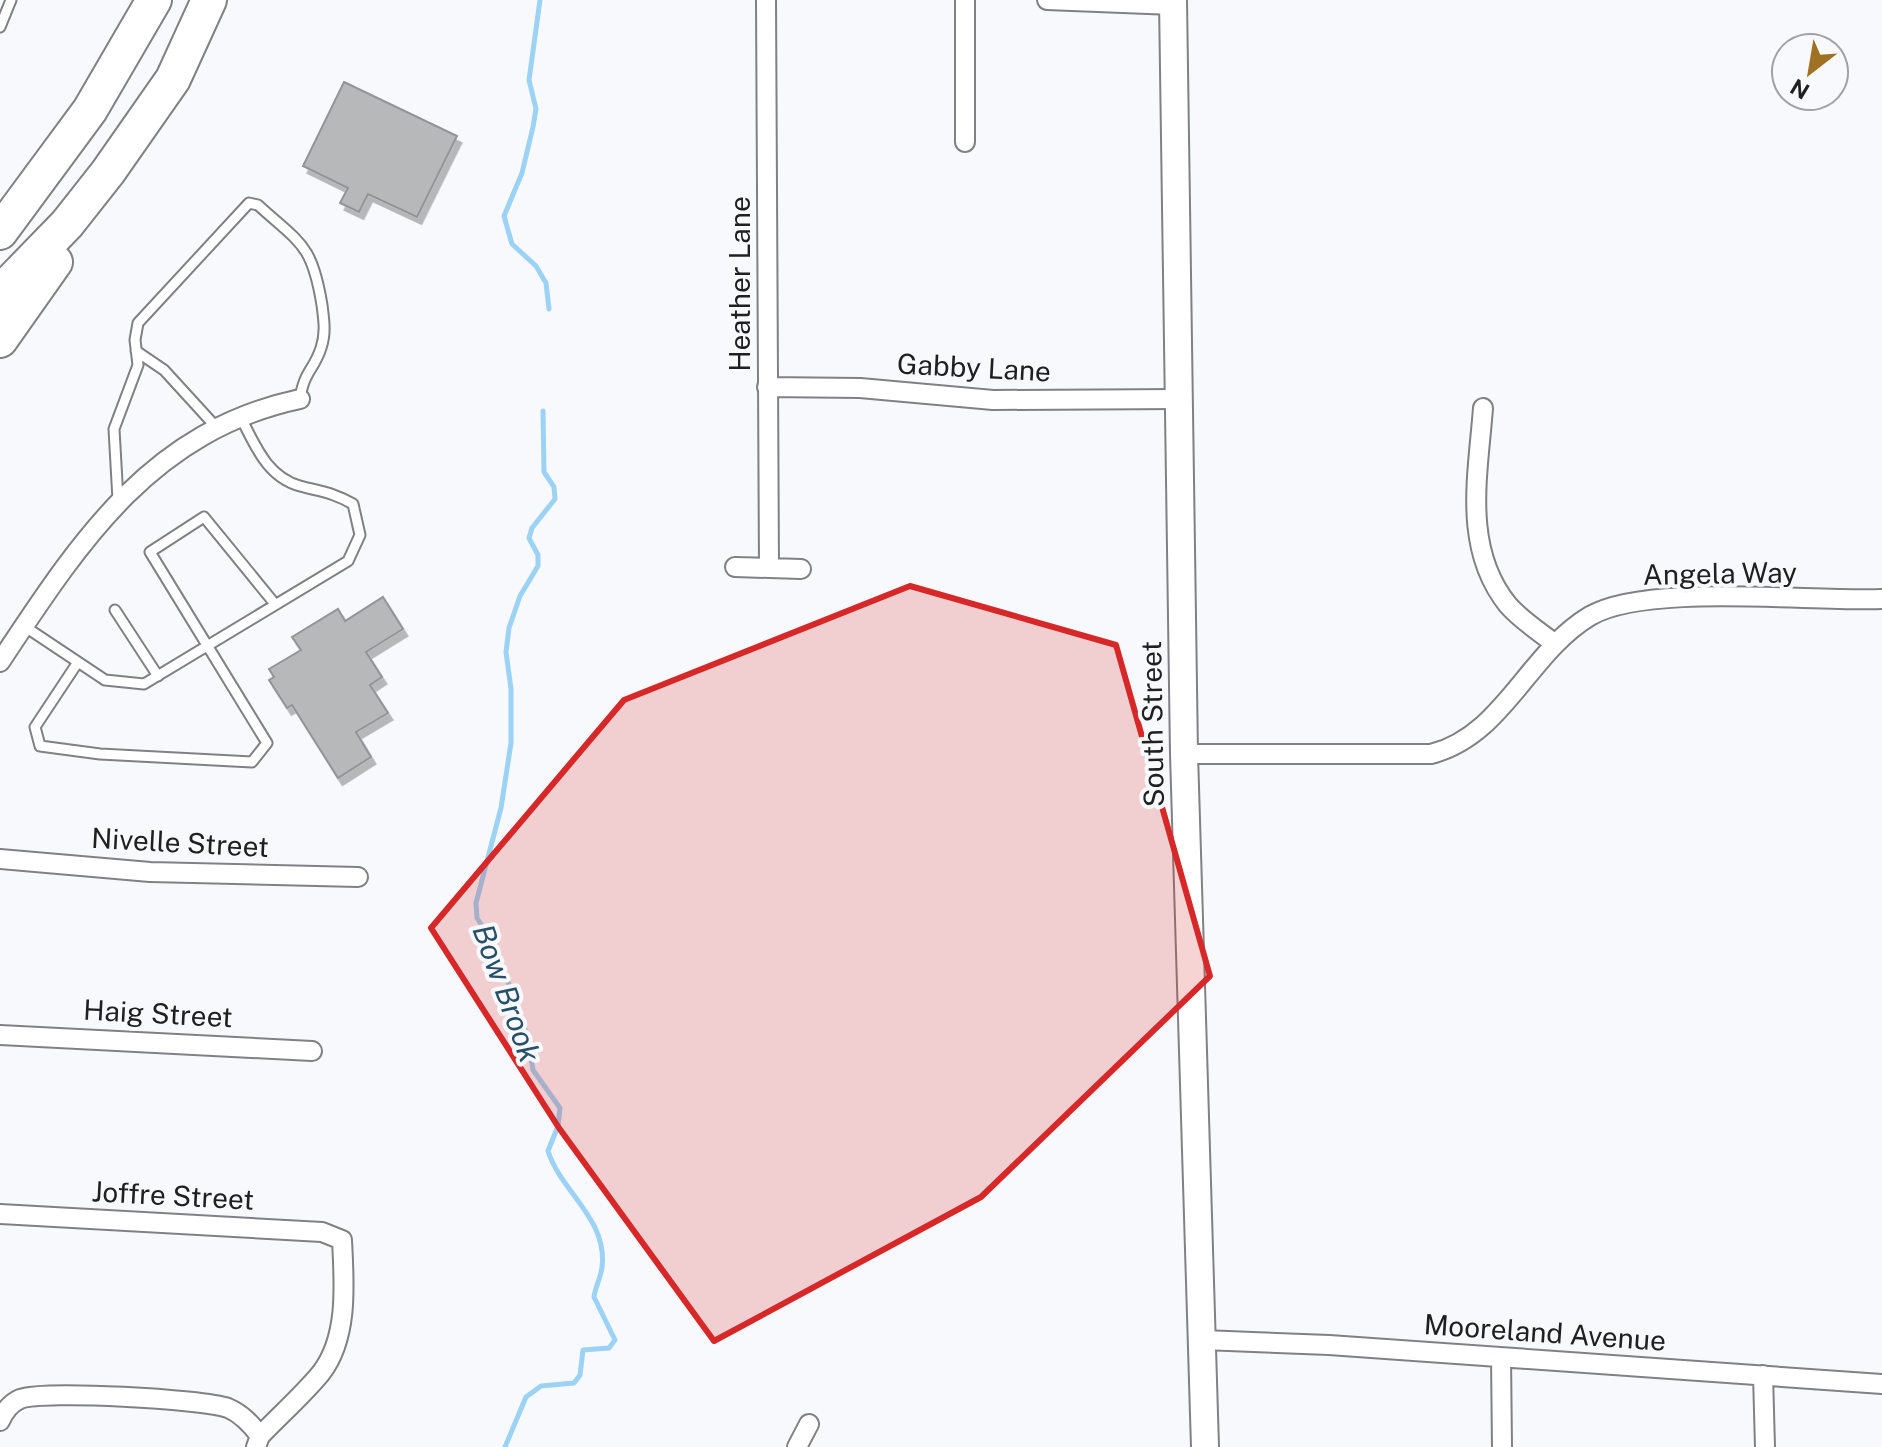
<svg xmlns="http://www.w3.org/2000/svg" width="1882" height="1447" viewBox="0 0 1882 1447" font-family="'Public Sans',sans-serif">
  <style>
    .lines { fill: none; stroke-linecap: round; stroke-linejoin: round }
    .stream { stroke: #9cd2f4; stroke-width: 5 }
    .building { fill: #b7b8ba; stroke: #949497; stroke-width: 2; filter: url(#shadow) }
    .service-casing { stroke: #808184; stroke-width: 13 }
    .minor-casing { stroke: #808184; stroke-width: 22 }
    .secondary-casing { stroke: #808184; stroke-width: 30 }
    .motorway-casing { stroke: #808184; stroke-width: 38 }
    .service { stroke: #fff; stroke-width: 9 }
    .minor { stroke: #fff; stroke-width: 18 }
    .secondary { stroke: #fff; stroke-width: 26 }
    .motorway { stroke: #fff; stroke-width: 34 }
    .marked { fill: #d62828; fill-opacity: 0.2; stroke: #d62828; stroke-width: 6; stroke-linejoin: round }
    .labels { text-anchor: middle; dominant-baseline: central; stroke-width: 8; stroke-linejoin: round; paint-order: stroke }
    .street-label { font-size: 28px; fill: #202021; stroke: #f8f9fc }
    .water-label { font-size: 30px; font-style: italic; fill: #274f67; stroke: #f8f9fc }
  </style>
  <defs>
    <filter id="shadow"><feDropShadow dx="4.5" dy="7" stdDeviation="0" flood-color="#0004"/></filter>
  </defs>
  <rect width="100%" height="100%" fill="#f8f9fc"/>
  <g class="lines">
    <path class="stream" d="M540,0l-11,80 7,29 -3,18 -11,46 -18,43 8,28 24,22 10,17 3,26
      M505,1447l21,-50 15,-11 33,-3 6,-8 3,-25 26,-2 6,-8 -21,-43c1,-10 7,-19 8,-30 6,-48 -41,-75 -54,-116l10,-25 2,-18 -27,-38 -6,-35 -32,-89 -18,-28 -1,-15 25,-95 10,-65v-54l-5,-37 3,-24 11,-32 18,-30v-11l-9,-17 3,-10 23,-29 -1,-12 -10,-15 -1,-61"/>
  </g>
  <path class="building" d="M344,82l113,54 -40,81 -49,-23 -9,18 -19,-9 8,-15 -45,-22z
    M383,597l20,32 -37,23 16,25 -12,8 18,28 -32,19 15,25 -33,21 -46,-73 -5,3 -18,-28 5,-3 -5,-8 32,-19 -9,-13 46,-28 7,12z"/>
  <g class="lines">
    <defs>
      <path id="service" d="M0,27l11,-27
        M136,351l28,19 53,58
        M118,500l-4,-71 24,-64 -3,-25 3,-17 111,-120 9,2c43,39 54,39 64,100 2,16 4,28 -1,43 -7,22 -17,23 -21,51
        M115,610l43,66
        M24,626l81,54 39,4 204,-123 12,-26 -7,-31c-21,-12 -31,-12 -53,-18 -33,-9 -45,-41 -59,-68
        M78,662l-43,65 5,19 60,8 152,8 15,-19 -117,-191 54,-35 71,87"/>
      <path id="minor" d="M766,0l3,568
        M1047,0l126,5
        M965,142v-142
        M767,387l93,1 133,12 186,-1
        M1483,408c-5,67 -21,140 25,197 13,15 32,27 47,39
        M735,567l66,2
        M0,662c79,-119 150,-231 300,-263
        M1184,754h247c72,-18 97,-101 159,-138 56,-33 220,-14 292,-17
        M0,859l150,13 208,5
        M0,1035l312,16
        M0,1214l322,18 20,8c2,42 7,97 -21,133 -18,22 -41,42 -61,63l-4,11
        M1203,1340l126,5 553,39
        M1501,1357l1,90
        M1763,1375l2,72
        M0,1421c4,-9 11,-18 20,-22 24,-9 182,0 208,9 14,6 23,16 32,28
        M797,1447l12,-23"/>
      <path id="secondary" d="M1173,0l11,754 21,693"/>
      <path id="motorway" d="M0,232l90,-122 64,-110
        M0,293l67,-69 41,-52 65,-93 36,-79
        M0,340l55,-78"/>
    </defs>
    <use href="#service" class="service-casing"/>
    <use href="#minor" class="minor-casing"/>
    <use href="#secondary" class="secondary-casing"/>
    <use href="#motorway" class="motorway-casing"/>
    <use href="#service" class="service"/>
    <use href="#minor" class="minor"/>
    <use href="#secondary" class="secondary"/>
    <use href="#motorway" class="motorway"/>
  </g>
  <path class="marked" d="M910,586l206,59 94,331 -229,221 -267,144 -155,-213 -128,-200 193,-228z"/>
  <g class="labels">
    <g class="street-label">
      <text transform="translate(739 284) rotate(-90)">Heather Lane</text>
      <text transform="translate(974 367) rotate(3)">Gabby Lane</text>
      <text transform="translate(1720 573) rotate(-1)">Angela Way</text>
      <text transform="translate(1152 724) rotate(-91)">South Street</text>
      <text transform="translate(180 842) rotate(3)">Nivelle Street</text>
      <text transform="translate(158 1013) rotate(3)">Haig Street</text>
      <text transform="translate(173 1195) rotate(3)">Joffre Street</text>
      <text transform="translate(1545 1332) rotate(4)">Mooreland Avenue</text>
    </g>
    <g class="water-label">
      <text transform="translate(507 993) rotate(70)">Bow Brook</text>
    </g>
  </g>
  <g transform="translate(1810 72) rotate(211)"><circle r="38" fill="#f8f9fc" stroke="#a2a2a4" stroke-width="2"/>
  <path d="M0-6L14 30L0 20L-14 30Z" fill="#9f7123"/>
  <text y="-12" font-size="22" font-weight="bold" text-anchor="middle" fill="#202021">N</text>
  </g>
</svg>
